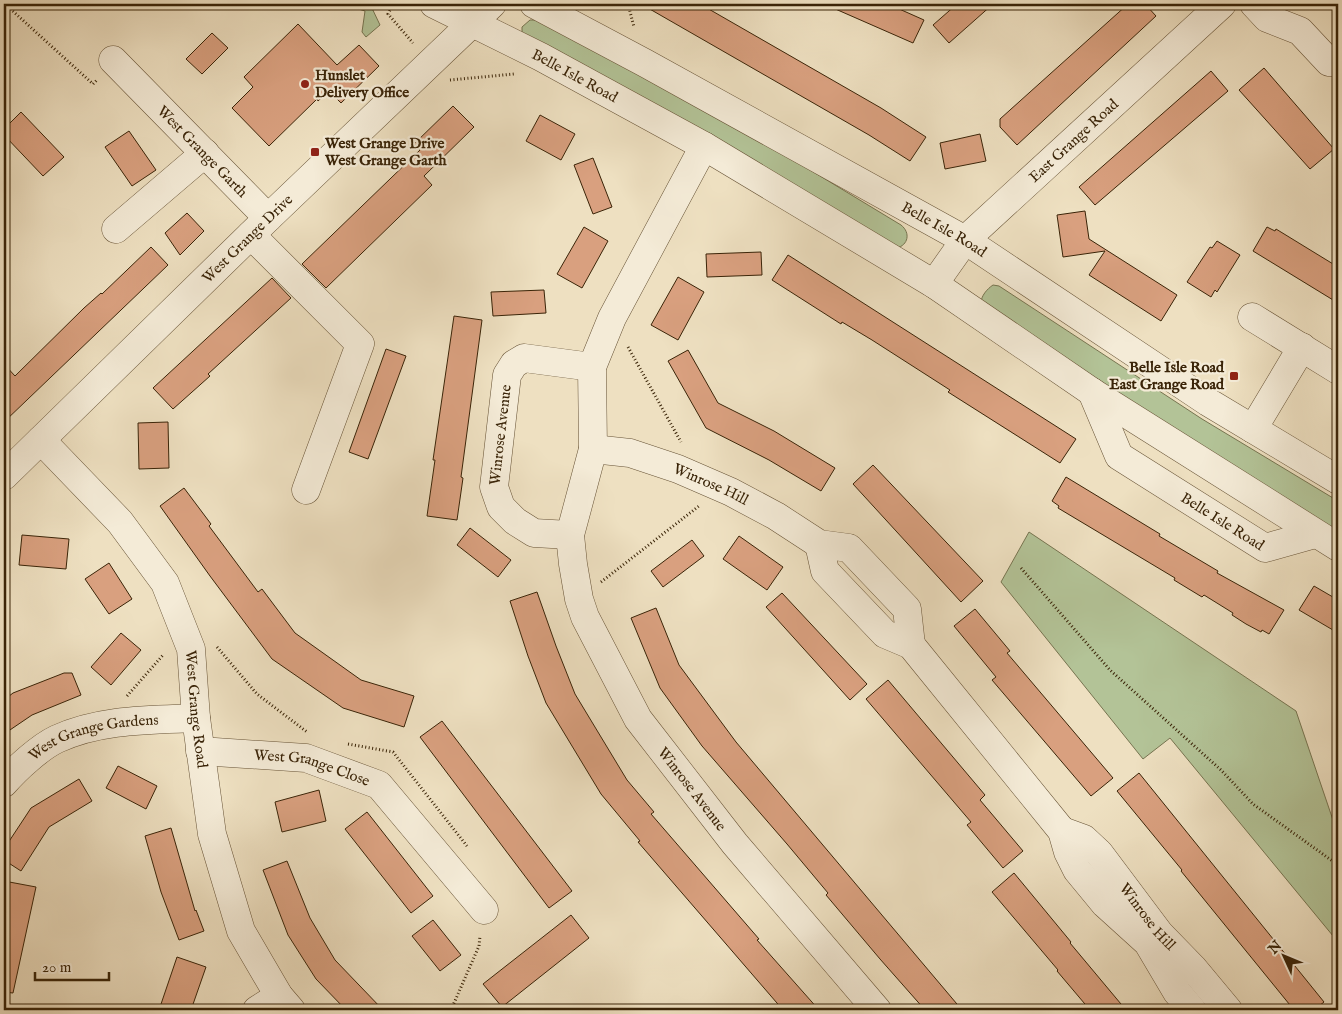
<svg xmlns="http://www.w3.org/2000/svg" width="1342" height="1014" viewBox="0 0 1342 1014" font-family="'IM FELL English',serif">
  <style>
    .green { fill: #b3c397; stroke: #767450 }
    .building { fill: #d9a07f; stroke: #3a2408 }
    .lines { fill: none; stroke-linecap: round; stroke-linejoin: round }
    .minor-casing { stroke: #675336; stroke-width: 29 }
    .path { stroke: #3a2408; stroke-width: 3; stroke-dasharray: 1 2.5; stroke-linecap: butt }
    .minor { stroke: #f4ebd7; stroke-width: 28 }
    .poi-dot { fill: #8f2418; stroke: #f4ebd7; stroke-width: 2 }
    .labels { text-anchor: middle; dominant-baseline: central; stroke-width: 4.5; stroke-linejoin: round; paint-order: stroke }
    .poi-label { font-size: 15px; font-weight: bold; fill: #3a2408; stroke: #f4ebd7; text-anchor: start }
    .street-label { font-size: 15px; fill: #3a2408; stroke: #f4ebd7 }
  </style>
  <rect width="100%" height="100%" fill="#eee0c1"/>
  <filter id="stains"><feTurbulence type="fractalNoise" baseFrequency=".004" numOctaves="4"/><feColorMatrix values="0 0 0 0 .2 0 0 0 0 .09 0 0 0 0 .02 0 0 0 .5 -.17"/></filter>
  <radialGradient id="worn" r=".72"><stop offset=".6" stop-color="#630" stop-opacity="0"/><stop offset="1" stop-color="#630" stop-opacity=".3"/></radialGradient>
  <path class="green" d="M342,4h28l10,21 -14,12 -4,-5 3,-21z
    M530,20h7l227,122 137,83c10,8 7,20 -4,23l-375,-213v-8z
    M993,285l6,1 203,133 136,82v30l-150,-91 -207,-137c0,-7 6,-14 12,-18z
    M1029,532l267,179 40,118 2,1v112l-168,-204 -27,21 -142,-177z"/>
  <path class="building" d="M641,4h59l181,104 45,29 -16,24 -41,-26z
    M824,4h64l36,16 -11,23z
    M957,4h36l-44,39 -16,-18z
    M1128,4h17l11,12 -139,129 -17,-18v-8z
    M298,24l39,41 22,-20 20,21 -38,37 -12,-12 -11,10 -1,-2 -48,47 -37,-38 21,-21 -9,-10z
    M212,33l16,15 -26,26 -16,-15z
    M1264,68l70,81 -24,20 -71,-79z
    M1211,71l17,20 -133,114 -16,-18z
    M453,106l21,21 -50,49 8,9 -106,103 -24,-24 118,-114 -6,-6z
    M21,112l43,45 -21,19 -39,-41v-6z
    M540,115l35,19 -14,26 -35,-19z
    M129,131l27,39 -24,16 -27,-39z
    M980,134l6,27 -41,8 -5,-26z
    M593,158l19,49 -19,7 -19,-49z
    M1085,211l4,28 88,56 -16,26 -72,-46 16,-24 -42,6 -6,-42z
    M187,213l17,18 -24,24 -15,-22z
    M584,227l24,14 -26,47 -25,-14z
    M1267,227l8,4 1,-2 62,38v36l-85,-52z
    M1217,241l23,14 -23,37 -2,-2 -4,7 -24,-15 23,-35 2,1z
    M151,247l17,18 -164,157v-58l11,12 69,-68 17,-15 1,1z
    M761,252l1,23 -55,2 -1,-23z
    M788,255l288,184 -16,24 -112,-71 2,-2 -78,-50 -30,-18 -1,2 -69,-44z
    M678,277l26,15 -26,48 -27,-15z
    M272,278l19,20 -83,76 2,2 -37,33 -20,-21z
    M544,290l2,23 -53,3 -2,-24z
    M454,316l28,4 -21,157 2,1 -6,42 -30,-4 8,-56h-2z
    M386,349l20,7 -38,103 -19,-7z
    M688,350l30,53 56,28 61,37 -14,23 -52,-31 -63,-32 -38,-67z
    M168,422l1,46 -30,1 -1,-46z
    M873,465l110,116 -22,21 -108,-118z
    M1066,477l94,57 -1,2 59,35 -1,2 67,37 -15,24 -7,-4 -1,2 -15,-8 -14,-9 1,-2 -29,-18 -2,2 -28,-17 1,-2 -117,-70 1,-2 -7,-5z
    M184,488l27,36 -2,2 49,66 4,-3 33,44 66,47 53,16 -10,31 -61,-19 -71,-49 -62,-83 -50,-70z
    M470,528l41,32 -13,17 -41,-32z
    M22,535l47,4 -3,30 -47,-4z
    M739,536l44,31 -16,23 -44,-31z
    M692,540l12,16 -41,31 -12,-16z
    M109,563l23,36 -23,15 -24,-35z
    M1314,586l24,14v33l-39,-23z
    M537,592l19,54 19,48 52,86 27,32 -3,2 108,125 -2,1 62,70h-36l-145,-168 2,-1 -39,-47 -55,-91 -18,-47 -18,-55z
    M782,593l85,91 -17,16 -84,-93z
    M656,608l23,57 57,77 226,268h-37l-45,-51 -54,-64 2,-2 -41,-49 -85,-98 -42,-58 -29,-70z
    M975,609l35,42 -3,2 106,125 -22,18 -99,-116 4,-3 -42,-51z
    M121,633l20,17 -30,35 -20,-18z
    M64,673h8l9,22 -49,20 -28,19v-34l9,-7z
    M888,680l97,115 -5,5 43,51 -20,17 -36,-43 4,-3 -105,-123z
    M442,721l130,170 -23,17 -129,-171z
    M118,766l39,20 -11,23 -40,-21z
    M1139,773l185,229 -10,8h-20l-113,-139 1,-1 -65,-79z
    M79,779l13,22 -43,26 -28,44 -17,-11v-11l27,-41z
    M319,790l7,31 -44,11 -7,-30z
    M367,812l66,84 -22,17 -66,-84z
    M171,828l24,83 1,-1 8,21 -25,9 -18,-48 -16,-56z
    M287,861l23,57 25,42 48,50h-37l-30,-31 -28,-44 -25,-65z
    M1014,873l57,69 -1,1 56,67h-36l-33,-39 1,-1 -66,-78z
    M4,881l32,6 -23,106 -9,-1z
    M571,915l18,23 -87,69 -19,-23z
    M433,920l28,35 -21,16 -28,-35z
    M177,957l29,10 -15,43h-32z"/>
  <g class="lines">
    <defs>
      <g id="minor">
        <path id="s1" d="M434,4l107,53 163,89 230,138 158,108 246,155"/>
        <path id="s2" d="M534,4l111,59 320,177 243,162 130,78"/>
        <path d="M1254,4l13,14 33,13 29,31 9,1"/>
        <path id="s3" d="M113,60l155,158"/>
        <path id="s4" d="M704,146l-92,172 -20,49 1,82 -23,86 3,29 6,35 6,18 53,102 97,125 142,166"/>
        <path d="M116,229l89,-76"/>
        <path d="M251,235l109,109 -54,146"/>
        <path id="s5" d="M934,284l31,-44 257,-236"/>
        <path d="M1252,317l86,53"/>
        <path id="s6" d="M1092,392l27,64 146,92 50,-14"/>
        <path d="M1253,429l49,-82"/>
        <path id="s7" d="M41,440l79,82 45,61 26,66 5,69 16,116 29,97 38,65 12,14"/>
        <path id="s8" d="M593,449l37,4 48,16 53,23 45,24 43,28 30,4 58,61 4,36"/>
        <path id="s9" d="M4,476l264,-258 224,-214"/>
        <path id="s10" d="M570,535l-36,-2 -19,-12 -14,-14 -7,-20 13,-112 7,-11 10,-6 68,9"/>
        <path d="M819,544l6,27 60,63 26,11 151,186 6,21 9,18 28,34 43,39 29,49 15,18"/>
        <path id="s11" d="M200,751l106,7 73,27 105,125"/>
        <path id="s12" d="M4,783c12,-14 36,-36 53,-44 43,-20 93,-19 139,-21"/>
        <path id="s13" d="M1062,831l22,8 15,14 60,80 34,35 35,42"/>
        <path d="M257,1010l22,-14"/>
      </g>
    </defs>
    <use href="#minor" class="minor-casing"/>
    <path class="path" d="M5,4l88,80 4,-4
      M393,4l-5,10 25,29
      M628,4l6,23
      M450,80l64,-6
      M628,347l53,95
      M1021,568l89,102 111,100 32,34 85,61
      M601,582l98,-76
      M217,647l40,47 50,38
      M127,696l37,-42
      M348,744l45,8 74,94
      M451,1010l28,-64 1,-10"/>
    <use href="#minor" class="minor"/>
  </g>
  <g class="poi-dot">
    <circle cx="305" cy="84" r="5"/>
    <rect x="310" y="147" width="10" height="10" rx="2.5"/>
    <rect x="1229" y="371" width="10" height="10" rx="2.5"/>
  </g>
  <g class="labels">
    <g class="poi-label">
      <text x="315" y="75">Hunslet<tspan x="315" dy="17">Delivery Office</tspan></text>
      <text x="325" y="143">West Grange Drive<tspan x="325" dy="17">West Grange Garth</tspan></text>
      <text x="1224" y="367" text-anchor="end">Belle Isle Road<tspan x="1224" dy="17">East Grange Road</tspan></text>
    </g>
    <g class="street-label">
      <text stroke="none"><textPath href="#s1" startOffset="158">Belle Isle Road</textPath></text>
      <text stroke="none"><textPath href="#s5" startOffset="201">East Grange Road</textPath></text>
      <text stroke="none"><textPath href="#s3" startOffset="128">West Grange Garth</textPath></text>
      <text stroke="none"><textPath href="#s2" startOffset="468">Belle Isle Road</textPath></text>
      <text stroke="none"><textPath href="#s9" startOffset="340">West Grange Drive</textPath></text>
      <text stroke="none"><textPath href="#s10" startOffset="152">Winrose Avenue</textPath></text>
      <text stroke="none"><textPath href="#s8" startOffset="124">Winrose Hill</textPath></text>
      <text stroke="none"><textPath href="#s6" startOffset="192">Belle Isle Road</textPath></text>
      <text stroke="none"><textPath href="#s7" startOffset="321">West Grange Road</textPath></text>
      <text stroke="none"><textPath href="#s12" startOffset="105">West Grange Gardens</textPath></text>
      <text stroke="none"><textPath href="#s11" startOffset="114">West Grange Close</textPath></text>
      <text stroke="none"><textPath href="#s4" startOffset="706">Winrose Avenue</textPath></text>
      <text stroke="none"><textPath href="#s13" startOffset="124">Winrose Hill</textPath></text>
    </g>
  </g>
  <rect width="1342" height="1014" fill="none" stroke="#eee0c1" stroke-width="20"/>
  <rect x="5" y="5" width="1332" height="1004" fill="none" stroke="#3a2408" stroke-width="2.5"/>
  <rect x="10" y="10" width="1322" height="994" fill="none" stroke="#3a2408"/>
  <g transform="translate(1284 956) rotate(314)" stroke="#f4ebd7" stroke-width="4" paint-order="stroke">
  <path d="M0-4L9 19L0 12L-9 19Z" fill="#3a2408"/>
  <text y="-8" font-size="14" font-weight="bold" text-anchor="middle" fill="#3a2408">N</text>
  </g>
  <path d="M35 972v8h74v-8" fill="none" stroke="#3a2408" stroke-width="2.5"/>
  <text x="42" y="972" font-size="15" fill="#3a2408" stroke="#f4ebd7" stroke-width="4" paint-order="stroke">20 m</text>
  <rect width="100%" height="100%" filter="url(#stains)"/>
  <rect width="100%" height="100%" fill="url(#worn)"/>
</svg>
